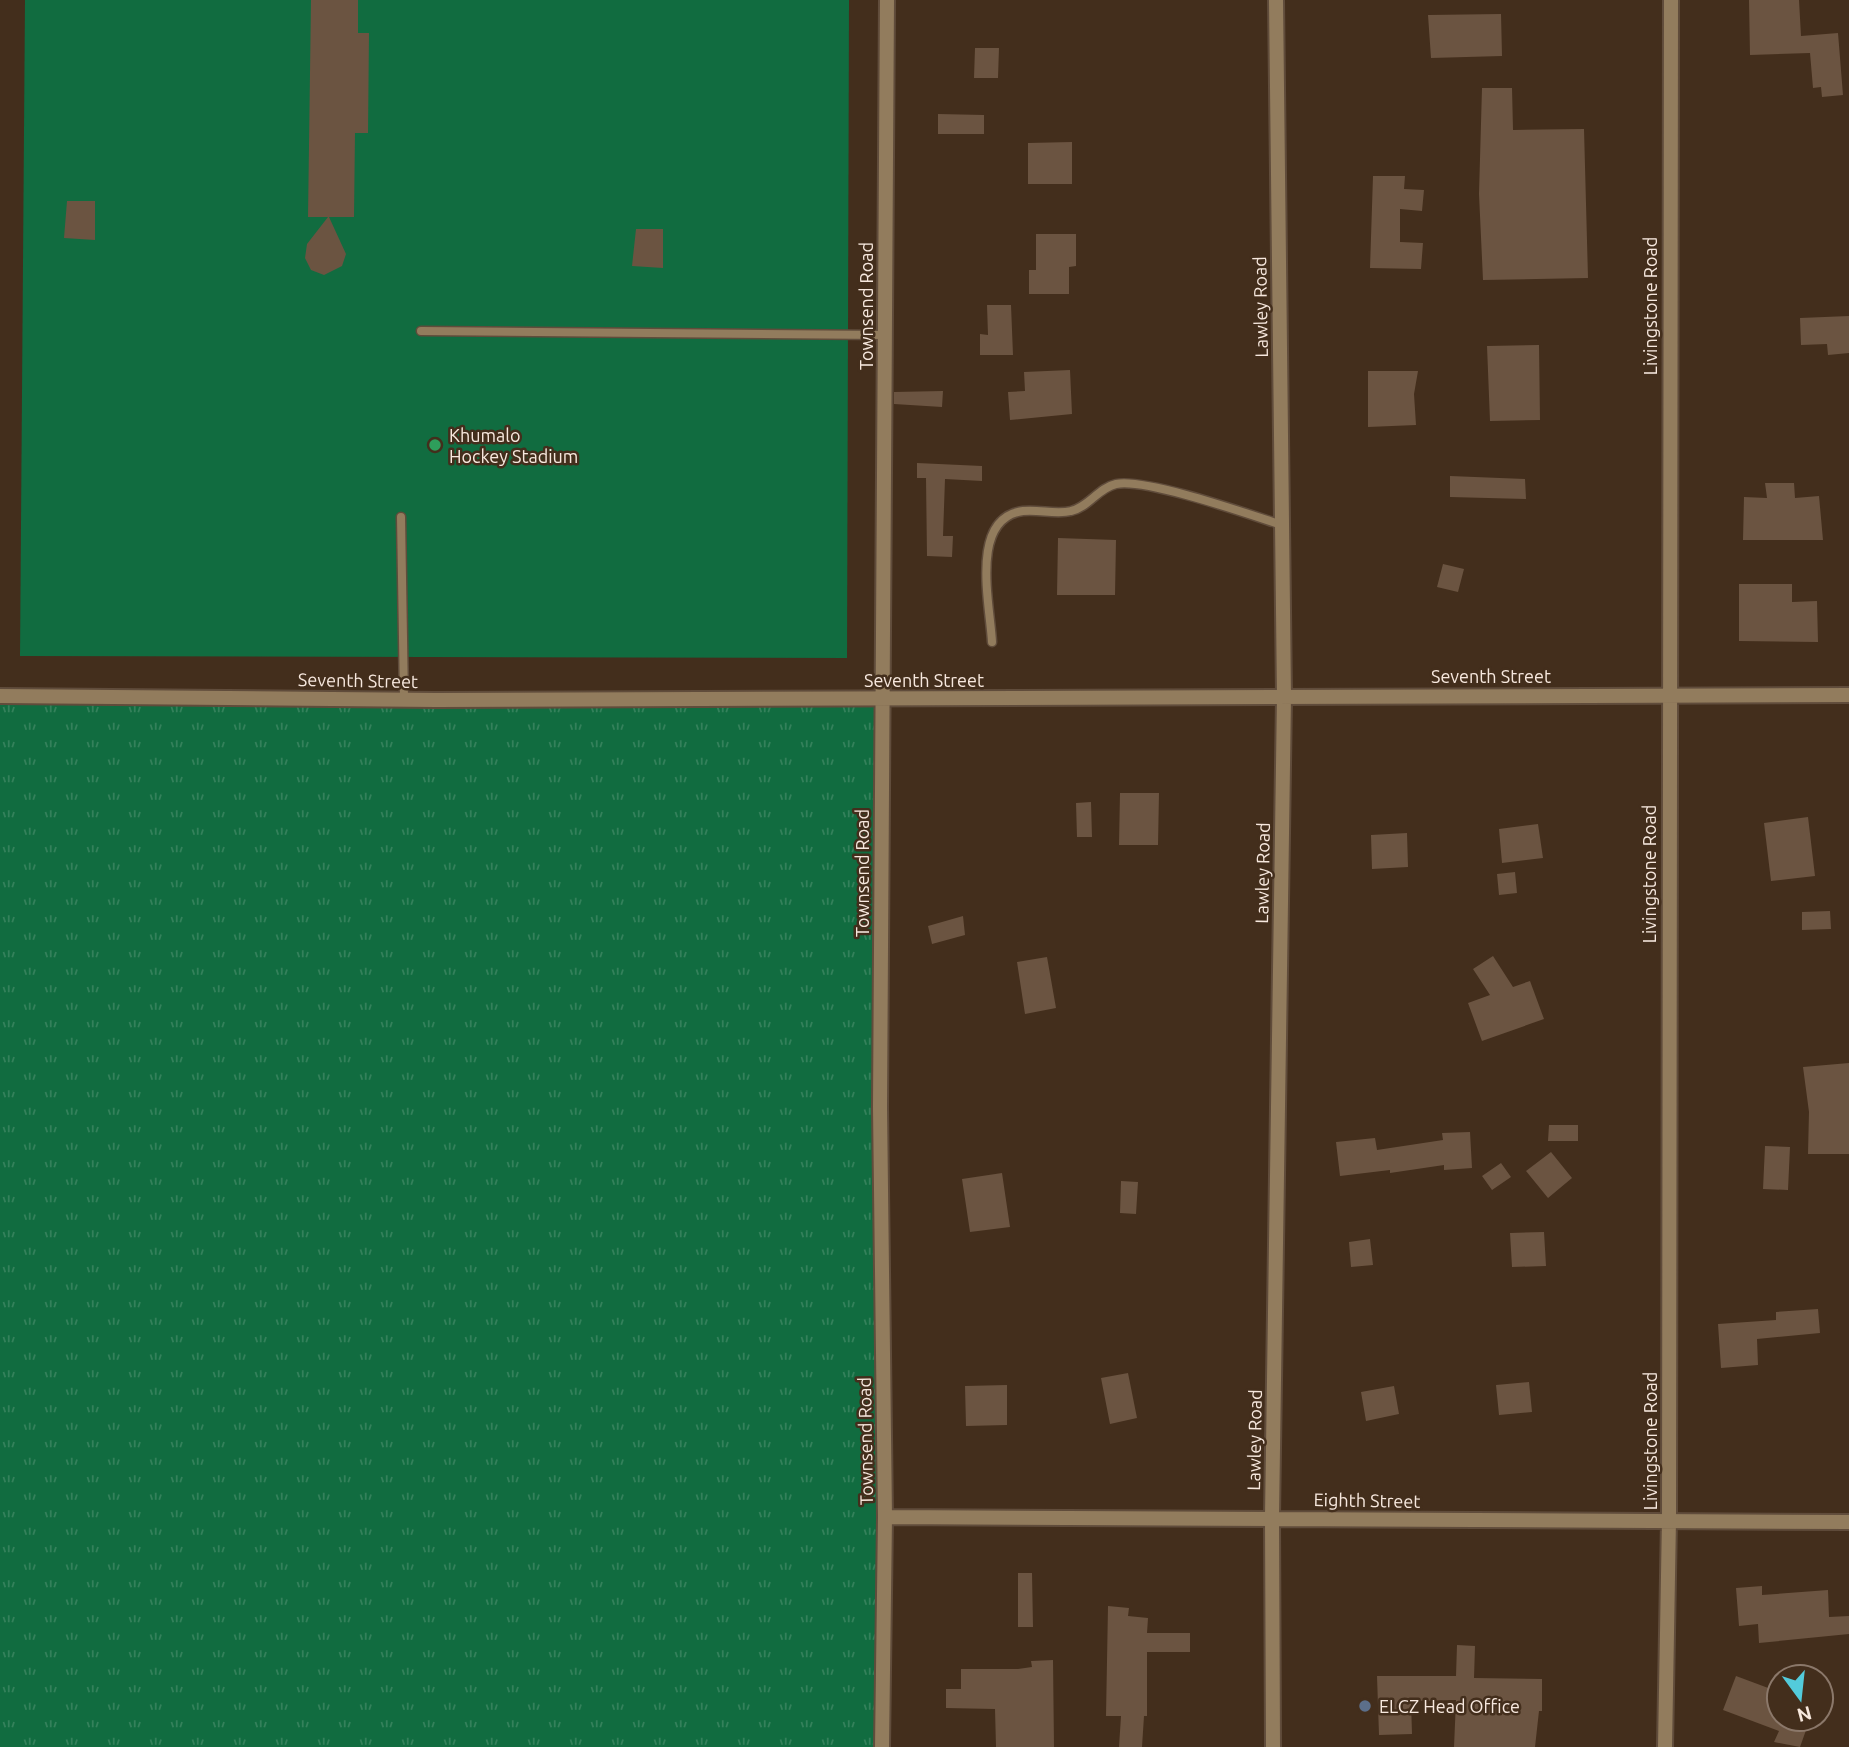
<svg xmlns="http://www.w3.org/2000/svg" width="1849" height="1747" viewBox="0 0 1849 1747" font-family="Ubuntu,sans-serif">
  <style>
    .grass { fill: url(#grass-tufts) }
    .pitch { fill: #116c40 }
    .building { fill: #6b5441 }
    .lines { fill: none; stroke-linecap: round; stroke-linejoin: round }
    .service-casing { stroke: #604c3b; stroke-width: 11 }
    .minor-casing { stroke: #604c3b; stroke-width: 18 }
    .service { stroke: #927c5d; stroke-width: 8 }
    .minor { stroke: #927c5d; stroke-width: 14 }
    .leisure-dot { fill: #2e9e5b; stroke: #432e1c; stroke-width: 2.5 }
    .service-dot { fill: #5c6f8a; stroke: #432e1c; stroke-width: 2.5 }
    .labels { text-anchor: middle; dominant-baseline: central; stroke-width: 5; stroke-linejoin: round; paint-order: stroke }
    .street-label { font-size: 18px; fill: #f7e8de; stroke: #432e1c }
    .poi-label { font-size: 18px; fill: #f7e8de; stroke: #432e1c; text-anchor: start }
  </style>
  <defs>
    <pattern id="grass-tufts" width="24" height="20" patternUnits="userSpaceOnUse" patternTransform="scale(1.75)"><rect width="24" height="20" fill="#116c40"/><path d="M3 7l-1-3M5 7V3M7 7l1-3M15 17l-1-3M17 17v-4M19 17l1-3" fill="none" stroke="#34815b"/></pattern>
  </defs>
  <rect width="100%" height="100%" fill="#432e1c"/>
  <path class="grass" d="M0,696l883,3 -5,1048h-878z"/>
  <path class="pitch" d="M25,0h824l-2,658 -827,-2z"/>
  <path class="building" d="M311,0h47v33h11l-1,100h-13l-1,84h-25l17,37 -4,12 -18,9 -13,-5 -6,-12 2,-14 21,-27h-20z
    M1749,0h50l2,36 37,-3 5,62 -21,2 -1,-10 -8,1 -3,-35 -60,2z
    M1501,14l1,42 -71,2 -3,-43z
    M975,48h24l-1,30h-24z
    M1482,88h30l1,42 71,-1 4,149 -105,2 -4,-86z
    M938,114l46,1v19h-46z
    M1072,142v42h-44v-41z
    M1373,176h32l-1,13 20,1 -2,21 -22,-2v33l23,1 -2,26 -51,-1z
    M67,201h28v39l-31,-2z
    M636,229h27v39l-31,-2z
    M1036,234h40v32l-7,1v27h-40v-24h7z
    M987,305h24l2,50h-33v-21l8,1z
    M1849,316v37l-21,2 -1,-11 -26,1 -1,-27z
    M1539,345l1,75 -50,1 -3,-75z
    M1070,370l2,44 -62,6 -2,-28 17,-1 -1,-19z
    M1368,371h50l-4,23 2,31 -48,2z
    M943,391l-1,16 -48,-3v-12z
    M917,463l65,3v15l-37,-2 -2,57h10l-1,21 -25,-1 -1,-78h-9z
    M1450,476l75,3 1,20 -76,-2z
    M1765,483h29l1,15 24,-2 4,44h-80l1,-43 23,1z
    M1058,538l58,2 -1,55h-58z
    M1443,564l21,5 -6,23 -21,-5z
    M1739,584h53v18l25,-1 1,41 -79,-1z
    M1120,793h39l-1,52h-39z
    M1091,802l1,35h-15l-1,-34z
    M1808,817l7,59 -44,5 -7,-58z
    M1538,824l5,34 -41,5 -3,-34z
    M1407,833l1,34 -36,2 -1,-34z
    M1515,872l2,21 -18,2 -2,-21z
    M1830,911l1,18 -29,1v-18z
    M963,916l2,19 -33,9 -4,-18z
    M1493,956l20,31 17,-6 14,38 -62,22 -14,-38 22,-8 -17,-26z
    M1047,957l9,51 -31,6 -8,-52z
    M1849,1063v91h-41l1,-42 -6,-45z
    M1549,1125h29v16h-30z
    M1470,1132l2,36 -28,2v-5l-54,8v-3l-50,6 -4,-34 39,-4 2,12 66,-10 -1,-7z
    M1765,1146l25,1 -2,43 -25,-1z
    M1551,1152l21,26 -24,20 -22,-27z
    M1501,1163l10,14 -19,13 -10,-14z
    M1002,1173l8,54 -40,5 -8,-53z
    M1121,1181l17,1 -2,32 -16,-1z
    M1544,1232l2,34 -34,1 -2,-34z
    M1370,1239l3,26 -22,2 -2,-25z
    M1818,1309l2,24 -63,6 1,26 -37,3 -3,-44 58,-4v-8z
    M1128,1373l9,45 -27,6 -9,-46z
    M1529,1382l3,30 -33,3 -3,-30z
    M1007,1385v40l-41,1 -1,-40z
    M1394,1386l5,28 -33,7 -5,-29z
    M1018,1573h14l1,54h-15z
    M1762,1586v9l66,-5 1,27 20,-1v18l-90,9 -1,-19 -19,2 -3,-38z
    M1108,1606l21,2 -1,8 20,2 -1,15h43v19h-43v64h-3l-2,31h-23l2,-31h-15z
    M1457,1645l18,1 -1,32 68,1v32h-3l-4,36h-81l2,-47 -45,1 1,33 -33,1 -2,-59h79z
    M1053,1660l1,87h-58l-1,-38 -49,-1v-19h15v-20h57l14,-2 -1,-6z
    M1736,1676l43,16v27h31l-10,28 -26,-5 5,-11 -56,-21z"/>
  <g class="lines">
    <defs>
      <path id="service" d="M421,331l464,4
        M401,517l3,182
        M992,642c-2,-38 -23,-124 31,-131 16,-2 33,4 48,0 18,-4 27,-23 45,-27 30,-6 132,30 166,41"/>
      <path id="minor" d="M0,696l436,4 1413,-5
        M885,1517l964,5
        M882,1747l3,-230 -5,-410 7,-1107
        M1273,1747l-1,-230 12,-820 -8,-697
        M1665,1747l4,-228 2,-1519"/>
    </defs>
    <use href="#service" class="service-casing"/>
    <use href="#minor" class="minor-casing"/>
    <use href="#service" class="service"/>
    <use href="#minor" class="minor"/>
  </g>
  <circle class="leisure-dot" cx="435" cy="445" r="7"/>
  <circle class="service-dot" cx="1365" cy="1706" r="7"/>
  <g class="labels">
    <g class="street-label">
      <text transform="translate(866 306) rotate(-90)">Townsend Road</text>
      <text transform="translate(1650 306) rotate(-90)">Livingstone Road</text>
      <text transform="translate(1260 307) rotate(-91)">Lawley Road</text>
      <text x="1491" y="676">Seventh Street</text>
      <text transform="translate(358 680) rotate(1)">Seventh Street</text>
      <text x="924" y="680">Seventh Street</text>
      <text transform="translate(862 873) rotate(-90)">Townsend Road</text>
      <text transform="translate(1262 873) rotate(-89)">Lawley Road</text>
      <text transform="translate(1649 874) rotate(-90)">Livingstone Road</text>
      <text transform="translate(1254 1440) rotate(-89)">Lawley Road</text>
      <text transform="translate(865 1441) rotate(-91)">Townsend Road</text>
      <text transform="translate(1650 1441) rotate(-90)">Livingstone Road</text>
      <text transform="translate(1367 1500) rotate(1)">Eighth Street</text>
    </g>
    <g class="poi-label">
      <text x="449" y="435">Khumalo<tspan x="449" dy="21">Hockey Stadium</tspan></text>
      <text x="1379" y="1706">ELCZ Head Office</text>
    </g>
  </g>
  <g transform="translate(1800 1698) rotate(165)"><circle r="33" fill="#432e1c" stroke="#8b786a" stroke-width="2"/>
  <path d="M0-5L12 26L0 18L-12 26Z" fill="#53cbdb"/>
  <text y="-10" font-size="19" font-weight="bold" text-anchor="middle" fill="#f7e8de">N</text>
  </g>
</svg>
